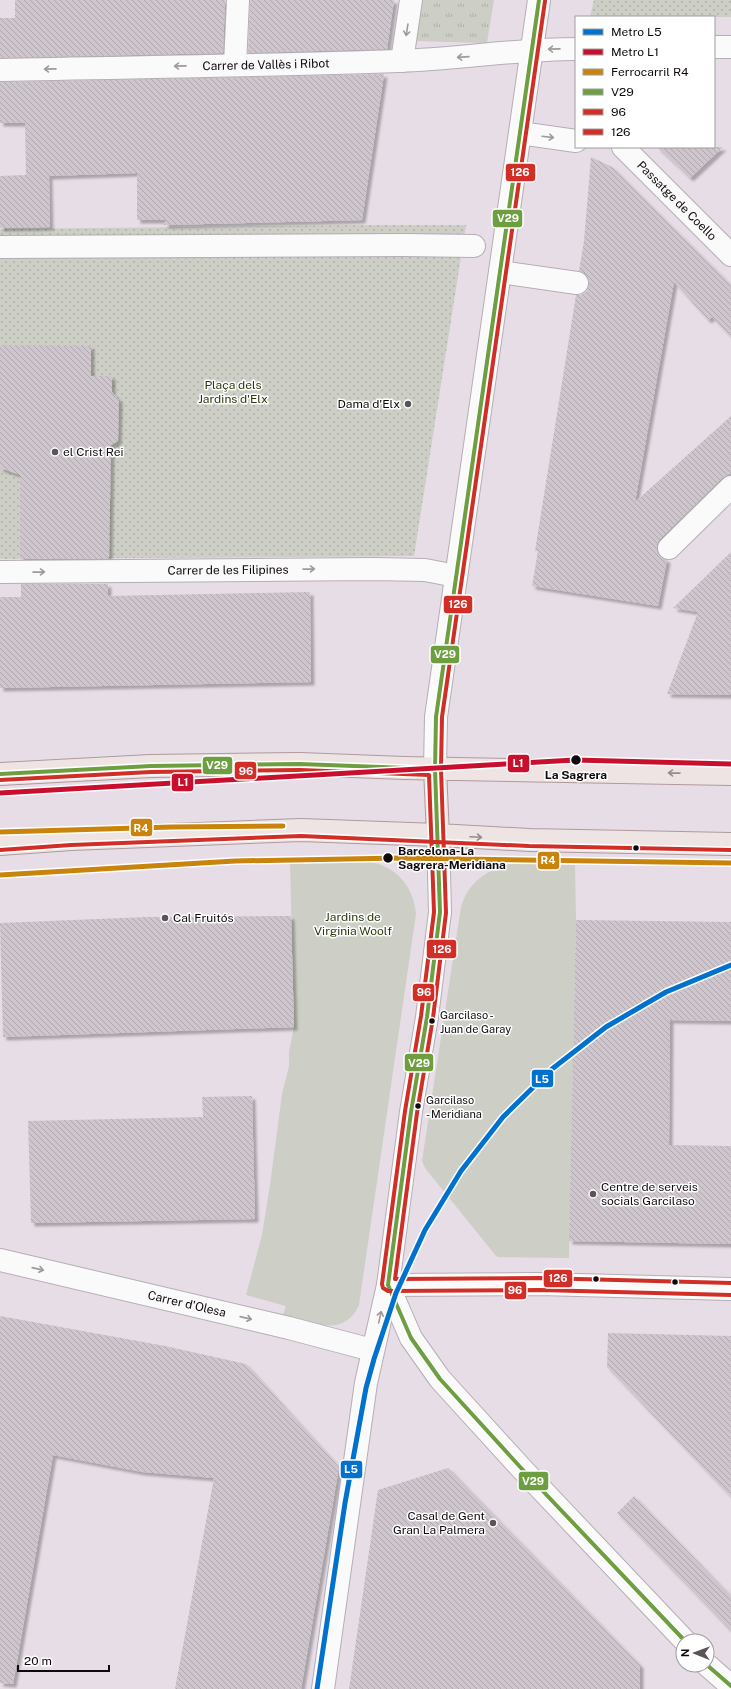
<svg xmlns="http://www.w3.org/2000/svg" width="731" height="1689" viewBox="0 0 731 1689" font-family="'Public Sans',sans-serif">
  <style>
    .grass { fill: url(#grass-tufts) }
    .park { fill: url(#park-dots) }
    .garden { fill: #cdcec5 }
    .building { fill: url(#building-back-hatch); filter: url(#shadow) }
    .lines { fill: none; stroke-linecap: round; stroke-linejoin: round }
    .minor-casing { stroke: #b5aeb4; stroke-width: 24 }
    .major-casing { stroke: #af9a9d; stroke-width: 24 }
    .minor { stroke: #fbfafb; stroke-width: 22 }
    .major { stroke: #efe4e4; stroke-width: 22 }
    .bus-1-casing { stroke: #fff; stroke-width: 7 }
    .bus-2-casing { stroke: #fff; stroke-width: 7 }
    .bus-3-casing { stroke: #fff; stroke-width: 7 }
    .bus-1 { stroke: #6d9f40; stroke-width: 4 }
    .bus-2 { stroke: #d02e26; stroke-width: 4 }
    .bus-3 { stroke: #d02e26; stroke-width: 4 }
    .rail-1-casing { stroke: #fff; stroke-width: 8 }
    .rail-1 { stroke: #c8840d; stroke-width: 5 }
    .metro-1-casing { stroke: #fff; stroke-width: 8 }
    .metro-2-casing { stroke: #fff; stroke-width: 8 }
    .metro-1 { stroke: #0072ce; stroke-width: 5 }
    .metro-2 { stroke: #c8102e; stroke-width: 5 }
    .oneway { stroke: #9d9a9c }
    .oneway2 { stroke: #958c8e }
    .poi-dot { fill: #5b535a; stroke: #fff; stroke-width: 1.5 }
    .stop-dot { fill: #0f090e; stroke: #fff; stroke-width: 1.5 }
    .labels { text-anchor: middle; dominant-baseline: central; stroke-width: 3; stroke-linejoin: round; paint-order: stroke }
    .bus-label { font-size: 11px; fill: #0f090e; stroke: #fff; text-anchor: start }
    .street-label { font-size: 12px; fill: #0f090e; stroke: #fff }
    .park-label { font-size: 12px; fill: #293a0d; stroke: #fff }
    .poi-label { font-size: 12px; fill: #0f090e; stroke: #fff; text-anchor: start }
    .stop-label { font-size: 12px; font-weight: bold; fill: #0f090e; stroke: #fff }
    .line-badge { stroke: #fff; stroke-width: 1.5 }
    .badge-label { font-size: 11px; text-anchor: middle; font-weight: bold; fill: #fff }
  </style>
  <defs>
    <pattern id="grass-tufts" width="24" height="20" patternUnits="userSpaceOnUse"><rect width="24" height="20" fill="#cdcec5"/><path d="M3 7l-1-3M5 7V3M7 7l1-3M15 17l-1-3M17 17v-4M19 17l1-3" fill="none" stroke="#afb0a8"/></pattern>
    <pattern id="park-dots" width="8" height="8" patternUnits="userSpaceOnUse"><rect width="8" height="8" fill="#cdcec5"/><path d="M2 2h.1M6 6h.1" fill="none" stroke="#afb0a8" stroke-width="1.8" stroke-linecap="round"/></pattern>
    <pattern id="building-back-hatch" width="6" height="6" patternUnits="userSpaceOnUse"><rect width="6" height="6" fill="#cec5cd"/><path d="M-1 5l2 2M0 0l6 6M5-1l2 2" fill="none" stroke="#b0a8af"/></pattern>
    <filter id="shadow"><feDropShadow dx="3.5" dy="3.5" stdDeviation="1" flood-color="#0004"/></filter>
  </defs>
  <rect width="100%" height="100%" fill="#e7dde6"/>
  <path class="grass" d="M419,0h75l-7,43 -74,-2z"/>
  <path class="park" d="M594,0h137v17h-141z
    M384,225h82l-52,331 -414,3v-330z"/>
  <path class="garden" d="M290,860l80,2c27,5 44,25 46,52l-57,391c-15,34 -49,17 -76,10l3,-9 -40,-11 16,-60 8,-50 12,-91 7,-28v-14l5,-25z
    M510,864l65,1 1,55 -7,338 -71,-1 -2,-1 -71,-88 -3,-7 39,-254c7,-24 25,-37 49,-43z"/>
  <path class="building" d="M15,0h210l-2,53 -223,5v-40h15z
    M250,0h144l-7,49 -139,4z
    M384,74l-22,146 -198,5 2,-5h-29v-47l-88,3 1,51 -50,1v-52l26,-1 -1,-52h-25v-41z
    M657,147h66l-33,31z
    M591,157l21,10 119,118v52l-19,-20 -4,3 -34,-38 -39,220 96,-86v57l-9,5 -62,61 -3,5v7l3,5 7,4 -9,46 -126,-20 6,-35h-3l41,-256h5l6,-4 2,-7 -1,-6 -3,-5 -6,-2 5,-30z
    M0,345l91,1v30h21v16l7,8 -1,41 -7,4 -2,114h-89v-84l-20,-7z
    M731,552v143l-64,-1 31,-82 -25,-4z
    M21,584h87v12l202,-4 1,90 -311,6v-91h21z
    M291,916l3,111 -291,10 -3,-114 147,-6z
    M576,920l155,2v99l-61,-1 -1,125 62,1v98l-162,-3z
    M252,1096l3,123 -224,4 -3,-102 175,-4 -1,-20z
    M0,1316l165,30 81,18 93,103 -38,222h-126l39,-211 -72,-6 -89,-17 -40,229 -13,-1z
    M608,1333l123,3v161l-124,-130z
    M448,1468l192,197v24h-291l29,-199z
    M634,1496l97,100v35l-114,-118z"/>
  <g class="lines">
    <defs>
      <g id="minor">
        <path d="M714,47h17"/>
        <path d="M402,61l9,-61"/>
        <path d="M235,65l3,-65"/>
        <path id="s1" d="M0,70c133,-3 266,-4 398,-9 60,-2 119,-12 178,-12"/>
        <path d="M520,133l56,8"/>
        <path id="s2" d="M623,147l108,108"/>
        <path d="M0,247l404,-2 70,1"/>
        <path d="M500,272l77,11"/>
        <path d="M669,548l62,-61"/>
        <path id="s3" d="M0,572l374,-3 51,1 31,6"/>
        <path d="M435,769l1,-52 103,-717"/>
        <path id="s4" d="M0,1260l289,68 83,22"/>
        <path d="M388,1285l23,53 29,41 82,90 163,172"/>
        <path d="M388,1285l152,-1 191,5"/>
        <path d="M707,1665l24,21"/>
        <path d="M323,1689l43,-306 22,-98 23,-173 16,-95 13,-105 -2,-77"/>
      </g>
      <path id="major" d="M435,769l3,66
        M0,774l151,-8 149,-2 104,4 327,6
        M0,844l71,-5 230,-9 137,5 91,5 202,4"/>
    </defs>
    <use href="#minor" class="minor-casing"/>
    <use href="#major" class="major-casing"/>
    <use href="#minor" class="minor"/>
    <use href="#major" class="major"/>
    <defs>
      <path id="bus-1" d="M539,0l-103,717 -1,52 5,143 -13,105 -16,95 -23,173 23,53 29,41 82,90 163,172
        M0,774l151,-8 149,-2 135,5
        M707,1665l24,21"/>
      <path id="bus-2" d="M0,780l151,-8 149,-2 129,5 5,137 -13,104 -16,95 -23,173 1,4 5,3 152,-1 191,5
        M0,850l71,-5 230,-9 228,10 202,4"/>
      <path id="bus-3" d="M545,1l-103,716 -1,52 5,144 -13,105 -16,95 -22,166 145,-1 191,5"/>
    </defs>
    <use href="#bus-1" class="bus-1-casing"/>
    <use href="#bus-2" class="bus-2-casing"/>
    <use href="#bus-3" class="bus-3-casing"/>
    <use href="#bus-1" class="bus-1"/>
    <use href="#bus-2" class="bus-2"/>
    <use href="#bus-3" class="bus-3"/>
    <defs>
      <path id="rail-1" d="M0,832l172,-5 111,-1
        M0,875l235,-14 164,-3 332,5"/>
    </defs>
    <use href="#rail-1" class="rail-1-casing"/>
    <use href="#rail-1" class="rail-1"/>
    <defs>
      <path id="metro-1" d="M317,1689l28,-186 21,-115 8,-29 22,-66 29,-63 36,-59 42,-54 49,-48 54,-42 60,-35 65,-27"/>
      <path id="metro-2" d="M0,793l575,-33 156,4"/>
    </defs>
    <use href="#metro-1" class="metro-1-casing"/>
    <use href="#metro-2" class="metro-2-casing"/>
    <use href="#metro-1" class="metro-1"/>
    <use href="#metro-2" class="metro-2"/>
  </g>
  <defs><path id="oneway-shaft" d="M-6 0H5M1.5-3L5.5 0L1.5 3" fill="none" stroke-width="1.6" stroke-linecap="round" stroke-linejoin="round"/></defs>
  <g class="oneway">
    <use href="#oneway-shaft" transform="translate(407 30) rotate(99)"/>
    <use href="#oneway-shaft" transform="translate(554 49) rotate(179)"/>
    <use href="#oneway-shaft" transform="translate(463 57) rotate(176)"/>
    <use href="#oneway-shaft" transform="translate(180 66) rotate(179)"/>
    <use href="#oneway-shaft" transform="translate(50 69) rotate(179)"/>
    <use href="#oneway-shaft" transform="translate(548 137) rotate(7)"/>
    <use href="#oneway-shaft" transform="translate(309 569) rotate(-1)"/>
    <use href="#oneway-shaft" transform="translate(39 572) rotate(-1)"/>
    <use href="#oneway-shaft" transform="translate(38 1269) rotate(13)"/>
    <use href="#oneway-shaft" transform="translate(380 1317) rotate(-77)"/>
    <use href="#oneway-shaft" transform="translate(246 1318) rotate(13)"/>
  </g>
  <g class="oneway2">
    <use href="#oneway-shaft" transform="translate(674 773) rotate(-179)"/>
    <use href="#oneway-shaft" transform="translate(476 837) rotate(3)"/>
  </g>
  <g class="poi-dot">
    <circle cx="408" cy="404" r="4"/>
    <circle cx="55" cy="452" r="4"/>
    <circle cx="165" cy="918" r="4"/>
    <circle cx="593" cy="1194" r="4"/>
    <circle cx="493" cy="1523" r="4"/>
  </g>
  <g class="stop-dot">
    <circle cx="576" cy="760" r="5.5"/>
    <circle cx="636" cy="848" r="3.5"/>
    <circle cx="388" cy="858" r="5.5"/>
    <circle cx="432" cy="1021" r="3.5"/>
    <circle cx="418" cy="1106" r="3.5"/>
    <circle cx="596" cy="1279" r="3.5"/>
    <circle cx="675" cy="1282" r="3.5"/>
  </g>
  <g class="labels">
    <g class="bus-label">
      <text x="440" y="1015">Garcilaso -<tspan x="440" dy="14">Juan de Garay</tspan></text>
      <text x="426" y="1100">Garcilaso<tspan x="426" dy="14">- Meridiana</tspan></text>
    </g>
    <g class="street-label">
      <text stroke="none"><textPath href="#s1" startOffset="266">Carrer de Vallès i Ribot</textPath></text>
      <text stroke="none"><textPath href="#s2" startOffset="76">Passatge de Coello</textPath></text>
      <text stroke="none"><textPath href="#s3" startOffset="228">Carrer de les Filipines</textPath></text>
      <text stroke="none"><textPath href="#s4" startOffset="192">Carrer d'Olesa</textPath></text>
    </g>
    <g class="park-label">
      <text x="233" y="385">Plaça dels<tspan x="233" dy="14">Jardins d'Elx</tspan></text>
      <text x="353" y="917">Jardins de<tspan x="353" dy="14">Virginia Woolf</tspan></text>
    </g>
    <g class="poi-label">
      <text x="400" y="404" text-anchor="end">Dama d'Elx</text>
      <text x="63" y="452">el Crist Rei</text>
      <text x="173" y="918">Cal Fruitós</text>
      <text x="601" y="1187">Centre de serveis<tspan x="601" dy="14">socials Garcilaso</tspan></text>
      <text x="485" y="1516" text-anchor="end">Casal de Gent<tspan x="485" dy="14">Gran La Palmera</tspan></text>
    </g>
    <g class="stop-label">
      <text x="576" y="775">La Sagrera</text>
      <text x="398" y="851" text-anchor="start">Barcelona-La<tspan x="398" dy="14">Sagrera-Meridiana</tspan></text>
    </g>
  </g>
  <g class="line-badge">
    <rect x="505" y="163" width="31" height="19" rx="4" fill="#d02e26"/>
    <rect x="492" y="209" width="31" height="19" rx="4" fill="#6d9f40"/>
    <rect x="443" y="595" width="30" height="19" rx="4" fill="#d02e26"/>
    <rect x="430" y="645" width="30" height="19" rx="4" fill="#6d9f40"/>
    <rect x="507" y="754" width="23" height="19" rx="4" fill="#c8102e"/>
    <rect x="202" y="756" width="31" height="19" rx="4" fill="#6d9f40"/>
    <rect x="234" y="761" width="23" height="19" rx="4" fill="#d02e26"/>
    <rect x="171" y="773" width="23" height="19" rx="4" fill="#c8102e"/>
    <rect x="130" y="818" width="23" height="19" rx="4" fill="#c8840d"/>
    <rect x="537" y="851" width="23" height="19" rx="4" fill="#c8840d"/>
    <rect x="426" y="939" width="31" height="20" rx="4" fill="#d02e26"/>
    <rect x="412" y="983" width="23" height="19" rx="4" fill="#d02e26"/>
    <rect x="404" y="1053" width="30" height="19" rx="4" fill="#6d9f40"/>
    <rect x="531" y="1069" width="23" height="19" rx="4" fill="#0072ce"/>
    <rect x="543" y="1269" width="30" height="19" rx="4" fill="#d02e26"/>
    <rect x="504" y="1281" width="23" height="19" rx="4" fill="#d02e26"/>
    <rect x="340" y="1460" width="23" height="19" rx="4" fill="#0072ce"/>
    <rect x="518" y="1471" width="31" height="20" rx="4" fill="#6d9f40"/>
  </g>
  <g class="badge-label">
    <text x="520" y="176">126</text>
    <text x="508" y="222">V29</text>
    <text x="458" y="608">126</text>
    <text x="445" y="658">V29</text>
    <text x="518" y="767">L1</text>
    <text x="217" y="769">V29</text>
    <text x="246" y="775">96</text>
    <text x="183" y="786">L1</text>
    <text x="141" y="832">R4</text>
    <text x="548" y="864">R4</text>
    <text x="442" y="953">126</text>
    <text x="424" y="996">96</text>
    <text x="419" y="1067">V29</text>
    <text x="542" y="1083">L5</text>
    <text x="558" y="1282">126</text>
    <text x="515" y="1294">96</text>
    <text x="351" y="1473">L5</text>
    <text x="533" y="1485">V29</text>
  </g>
  <rect x="575" y="16" width="140" height="132" fill="#ffffff" stroke="#9f9d9f"/>
  <rect x="583" y="29" width="20" height="6" fill="#0072ce" stroke="#9f9d9f"/>
  <text x="611" y="36" font-size="12" fill="#0f090e">Metro L5</text>
  <rect x="583" y="49" width="20" height="6" fill="#c8102e" stroke="#9f9d9f"/>
  <text x="611" y="56" font-size="12" fill="#0f090e">Metro L1</text>
  <rect x="583" y="69" width="20" height="6" fill="#c8840d" stroke="#9f9d9f"/>
  <text x="611" y="76" font-size="12" fill="#0f090e">Ferrocarril R4</text>
  <rect x="583" y="89" width="20" height="6" fill="#6d9f40" stroke="#9f9d9f"/>
  <text x="611" y="96" font-size="12" fill="#0f090e">V29</text>
  <rect x="583" y="109" width="20" height="6" fill="#d02e26" stroke="#9f9d9f"/>
  <text x="611" y="116" font-size="12" fill="#0f090e">96</text>
  <rect x="583" y="129" width="20" height="6" fill="#d02e26" stroke="#9f9d9f"/>
  <text x="611" y="136" font-size="12" fill="#0f090e">126</text>
  <g transform="translate(695 1653) rotate(271)"><circle r="19" fill="#ffffff" stroke="#9f9d9f"/>
  <path d="M0-3L7 15L0 10L-7 15Z" fill="#5b535a"/>
  <text y="-6" font-size="11" font-weight="bold" text-anchor="middle" fill="#0f090e">N</text>
  </g>
  <path d="M18 1665v6h91v-6" fill="none" stroke="#0f090e" stroke-width="2"/>
  <text x="24" y="1665" font-size="12" fill="#0f090e" stroke="#ffffff" stroke-width="3" paint-order="stroke">20 m</text>
</svg>
